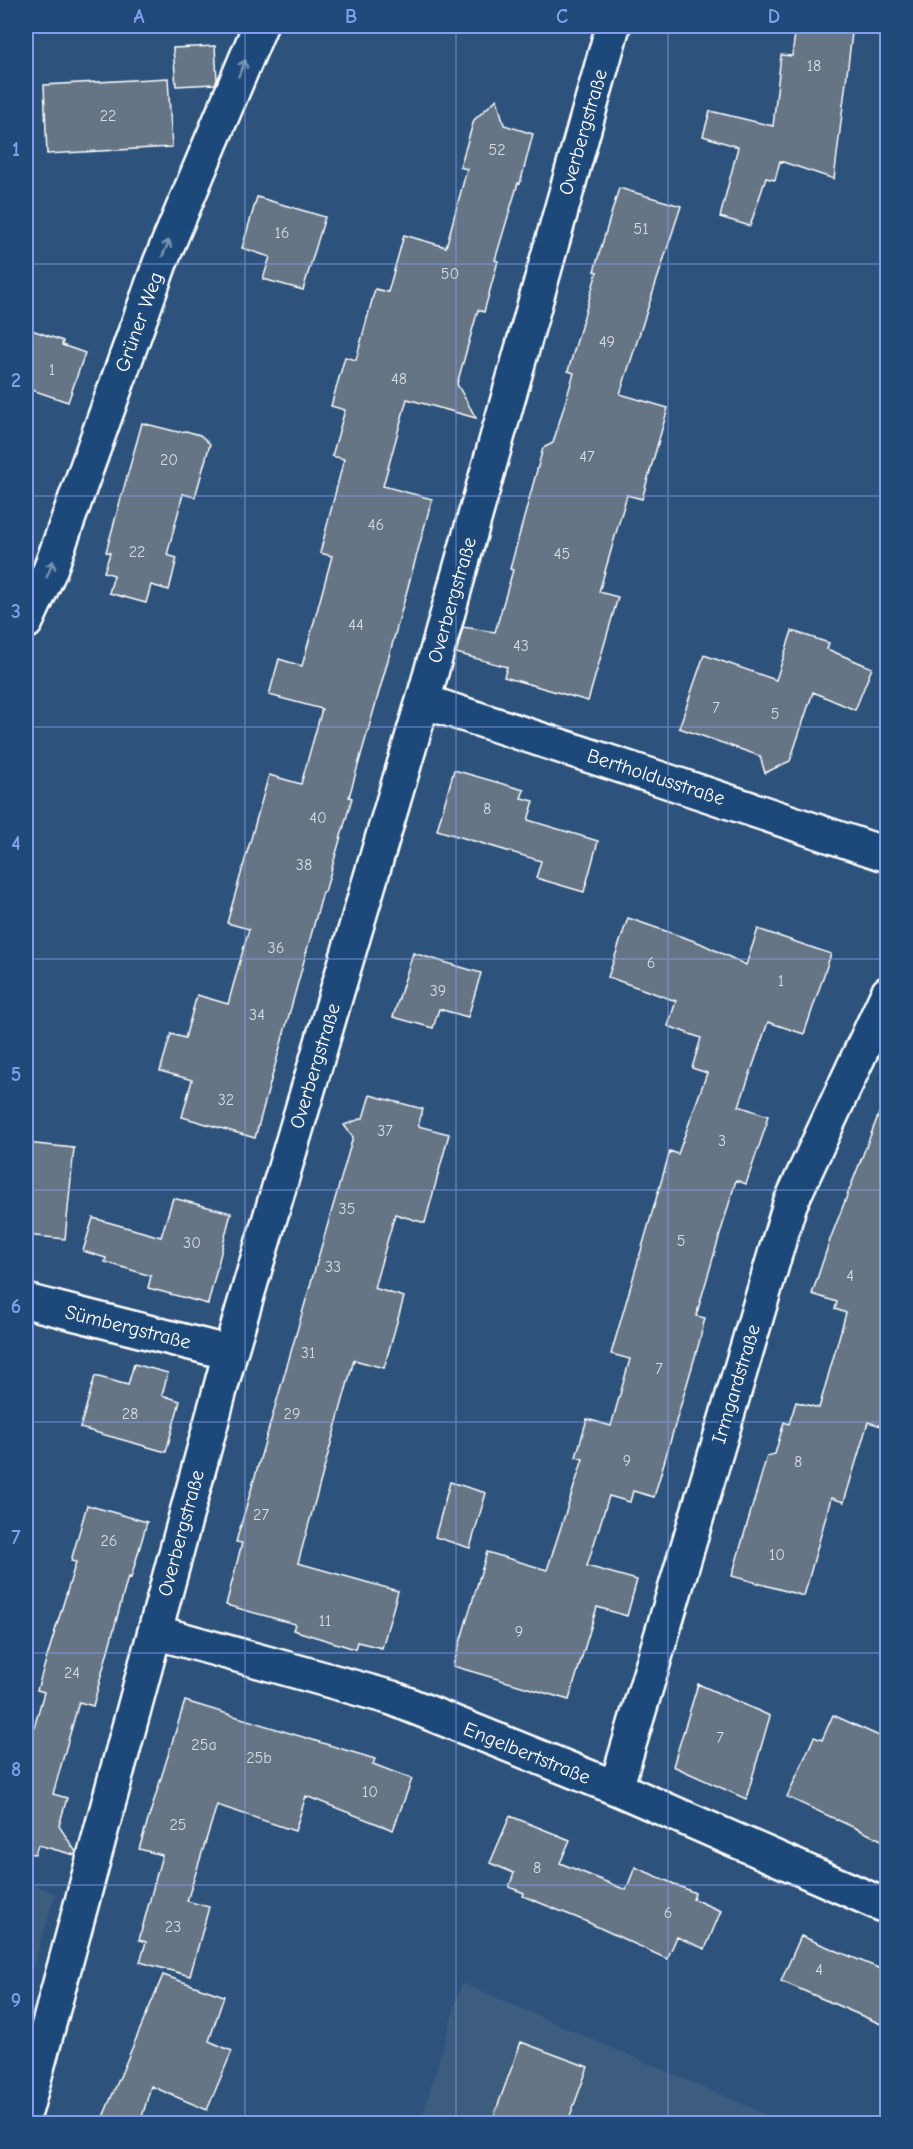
<svg xmlns="http://www.w3.org/2000/svg" width="913" height="2149" viewBox="0 0 913 2149" font-family="'Comic Neue',sans-serif">
  <style>
    .built { fill: #3e5d7f }
    .building { fill: #667586; stroke: #fff; stroke-width: 1.5 }
    .lines { fill: none; stroke-linecap: round; stroke-linejoin: round }
    .minor-casing { stroke: #fff; stroke-width: 38 }
    .minor { stroke: #1f4a7a; stroke-width: 33 }
    .oneway { stroke: #7992af }
    .grid { fill: none; stroke: #839eea; stroke-width: 1.5; stroke-opacity: 0.55 }
    .labels { text-anchor: middle; dominant-baseline: central; stroke-width: 4.5; stroke-linejoin: round; paint-order: stroke }
    .number-label { font-size: 16px; fill: #d9dce1 }
    .street-label { font-size: 20px; fill: #fff; stroke: #1f4a7a }
    .neatline { fill: none; stroke: #839eea; stroke-width: 2 }
    .grid-label { font-size: 20px; text-anchor: middle; font-weight: bold; fill: #839eea }
  </style>
  <rect width="100%" height="100%" fill="#2d537c"/>
  <filter id="ink" filterUnits="userSpaceOnUse"><feTurbulence type="fractalNoise" baseFrequency=".0167" numOctaves="2"/><feDisplacementMap in="SourceGraphic" scale="12" xChannelSelector="R" yChannelSelector="G"/><feConvolveMatrix kernelMatrix="1 2 1 2 8 2 1 2 1" color-interpolation-filters="sRGB"/></filter>
  <g filter="url(#ink)">
    <path class="built" d="M26,1881l29,13 -29,96z
      M462,1983l324,140 -366,1z"/>
    <path class="building" d="M796,26l56,7 -18,146 -54,-18 -5,19 -9,-2 -16,48 -30,-9 18,-70 -35,-11 7,-25 63,15 8,-71 11,1z
      M215,46l2,34 -2,4 -39,2 -3,-38z
      M168,78l4,69 -125,7 -3,-69z
      M497,99l7,26 29,9 -13,50 -2,-1 -23,77 3,1 -14,51 -6,-2 -21,74 19,34 -69,-19 -24,87 49,13 -47,172 -36,126 3,1 -27,94h-2l-68,246 -73,-21 10,-37 -32,-9 11,-37 14,4 12,-43 31,9 21,-75 -22,-6 42,-148 32,9 21,-75 -53,-14 10,-36 23,7 30,-110 -12,-3 24,-94 -12,-3 13,-46 -14,-4 14,-49 11,3 19,-71 13,3 16,-57 42,12 21,-78 -7,-2 14,-47z
      M619,188l62,18 -61,188 48,14 -26,91 -15,-4 -28,97 19,5 -30,104 -84,-24 3,-10 -51,-14 7,-26 32,5 18,-62 -3,-1 33,-121 10,-5 21,-70 -6,-2 29,-99 -3,-1z
      M257,197l68,20 -22,73 -40,-11 7,-22 -28,-9z
      M26,328l37,13 -1,4 23,8 -17,49 -42,-14z
      M142,423l36,9 8,-1 14,4 10,9 -15,53 -12,-3 -16,61 10,3 -8,32 -18,-5 -5,18 -37,-10 5,-18 -10,-3 6,-19 -4,-1z
      M792,631l37,12 -2,6 45,19 -17,42 -42,-18 -23,69 -25,12 -5,-17 -81,-28 25,-73 72,25z
      M454,770l70,20 -3,8 13,3 -6,19 70,21 -14,51 -48,-14 5,-17 -104,-31z
      M628,918l72,25 46,22 12,-36 73,25 -27,80 -36,-12 -29,84 29,10 -2,6 1,1 -21,61 -10,-4 -40,136 9,2 -6,25 -45,154 -21,-6 -3,11 -21,-6 -22,70 50,14 -10,36 -30,-9 -28,93 -116,-34 34,-114 60,18 36,-111 -7,-2 11,-38 24,7 19,-67 -19,-5 59,-203 8,3 29,-81 -15,-5 9,-30 -33,-12 8,-25 -68,-24z
      M413,953l68,20 -13,44 -29,-8 -6,19 -40,-11z
      M370,1095l53,14 -5,17 31,8 -24,89 -30,-9 -21,74 30,9 -20,71 -30,-8 -56,203 100,28 -16,57 -25,-6 -2,7 -62,-19 2,-6 -69,-19 16,-62 -6,-1 117,-405 -9,-12 19,-7z
      M885,1098l3,1v329l-20,-6 -24,80 -13,-4 -27,98 -72,-20 35,-120 8,-2 9,-32 5,2 7,-22 23,6 27,-95 -11,-4 2,-7 -25,-8 19,-57z
      M26,1143l48,5 -9,91 -39,-4z
      M173,1198l58,15 -23,91 -60,-16 3,-12 -46,-14 1,-4 -23,-7 10,-33 68,19z
      M134,1364l34,9 -6,22 18,6 -14,51 -86,-24 15,-52 33,9z
      M450,1482l36,11 -16,55 -35,-11z
      M87,1505l60,17 -16,56 -3,-1 -35,129 -14,-4 -26,92 14,4 -8,28 17,26 -1,3 -37,-10 -3,9 -9,-1v-96l18,-65 -7,-2 39,-128 -5,-1z
      M698,1684l72,32 -24,83 -73,-33z
      M185,1701l190,58 -2,5 39,15 -19,51 -87,-34 -11,35 -78,-26 -30,96 22,6 -19,69 -50,-14 6,-20 -7,-2 23,-85 -23,-6z
      M833,1715l55,25v103l-101,-46 27,-60 8,3z
      M510,1816l60,24 -10,23 66,27 9,-23 60,26 -2,6 28,12 -16,38 -28,-12 -10,22 -82,-38 -62,-25 1,-3 -15,-6 5,-14 -24,-10z
      M801,1936l87,36v55l-107,-46z
      M163,1975l61,21 -15,45 23,10 -25,59 -56,-24 -11,38h-40z
      M521,2042l67,25 -21,57h-76z"/>
    <g class="lines">
      <defs>
        <path id="minor" d="M26,622l24,-52 110,-307 100,-237
          M423,701l241,79 224,75
          M26,1301l204,52
          M155,1632l237,66 224,90 272,119
          M616,1788l174,-584 98,-211
          M26,2109l204,-756 193,-652 190,-675"/>
      </defs>
      <use href="#minor" class="minor-casing"/>
      <use href="#minor" class="minor"/>
    </g>
    <defs><path id="oneway-shaft" d="M-6 0H5M1.5-3L5.5 0L1.5 3" fill="none" stroke-width="1.6" stroke-linecap="round" stroke-linejoin="round" transform="scale(1.5)"/></defs>
    <g class="oneway">
      <use href="#oneway-shaft" transform="translate(242 68) rotate(-67)"/>
      <use href="#oneway-shaft" transform="translate(166 248) rotate(-67)"/>
      <use href="#oneway-shaft" transform="translate(50 569) rotate(-68)"/>
    </g>
  </g>
  <path class="grid" d="M245,26v2098M456,26v2098M668,26v2098M26,264h862M26,496h862M26,727h862M26,959h862M26,1190h862M26,1422h862M26,1653h862M26,1885h862"/>
  <g class="labels">
    <g class="number-label">
      <text x="814" y="66">18</text>
      <text x="108" y="116">22</text>
      <text x="497" y="150">52</text>
      <text x="641" y="229">51</text>
      <text x="282" y="233">16</text>
      <text x="450" y="274">50</text>
      <text x="607" y="342">49</text>
      <text x="52" y="370">1</text>
      <text x="399" y="379">48</text>
      <text x="587" y="457">47</text>
      <text x="169" y="460">20</text>
      <text x="376" y="525">46</text>
      <text x="137" y="552">22</text>
      <text x="562" y="554">45</text>
      <text x="356" y="625">44</text>
      <text x="521" y="646">43</text>
      <text x="716" y="708">7</text>
      <text x="775" y="714">5</text>
      <text x="487" y="809">8</text>
      <text x="318" y="818">40</text>
      <text x="304" y="865">38</text>
      <text x="276" y="948">36</text>
      <text x="651" y="963">6</text>
      <text x="781" y="981">1</text>
      <text x="438" y="991">39</text>
      <text x="257" y="1015">34</text>
      <text x="226" y="1100">32</text>
      <text x="385" y="1131">37</text>
      <text x="722" y="1141">3</text>
      <text x="347" y="1209">35</text>
      <text x="681" y="1241">5</text>
      <text x="192" y="1243">30</text>
      <text x="333" y="1267">33</text>
      <text x="850" y="1276">4</text>
      <text x="308" y="1353">31</text>
      <text x="659" y="1369">7</text>
      <text x="130" y="1414">28</text>
      <text x="292" y="1414">29</text>
      <text x="627" y="1461">9</text>
      <text x="798" y="1462">8</text>
      <text x="261" y="1515">27</text>
      <text x="109" y="1541">26</text>
      <text x="777" y="1555">10</text>
      <text x="325" y="1621">11</text>
      <text x="519" y="1632">9</text>
      <text x="72" y="1673">24</text>
      <text x="720" y="1738">7</text>
      <text x="204" y="1745">25a</text>
      <text x="259" y="1758">25b</text>
      <text x="370" y="1792">10</text>
      <text x="178" y="1825">25</text>
      <text x="537" y="1868">8</text>
      <text x="668" y="1913">6</text>
      <text x="173" y="1927">23</text>
      <text x="819" y="1970">4</text>
    </g>
    <g class="street-label">
      <text transform="translate(583 132) rotate(-74)">Overbergstraße</text>
      <text transform="translate(139 322) rotate(-70)">Grüner Weg</text>
      <text transform="translate(452 600) rotate(-74)">Overbergstraße</text>
      <text transform="translate(656 777) rotate(18)">Bertholdusstraße</text>
      <text transform="translate(315 1066) rotate(-73)">Overbergstraße</text>
      <text transform="translate(128 1327) rotate(14)">Sümbergstraße</text>
      <text transform="translate(736 1384) rotate(-73)">Irmgardstraße</text>
      <text transform="translate(181 1533) rotate(-75)">Overbergstraße</text>
      <text transform="translate(527 1753) rotate(22)">Engelbertstraße</text>
    </g>
  </g>
  <rect width="913" height="2149" fill="none" stroke="#1f4a7a" stroke-width="66"/>
  <rect x="33" y="33" width="847" height="2083" class="neatline"/>
  <g class="grid-label">
    <text x="139" y="23">A</text>
    <text x="351" y="23">B</text>
    <text x="562" y="23">C</text>
    <text x="774" y="23">D</text>
    <text x="16" y="156">1</text>
    <text x="16" y="387">2</text>
    <text x="16" y="618">3</text>
    <text x="16" y="850">4</text>
    <text x="16" y="1081">5</text>
    <text x="16" y="1313">6</text>
    <text x="16" y="1544">7</text>
    <text x="16" y="1776">8</text>
    <text x="16" y="2007">9</text>
  </g>
</svg>
